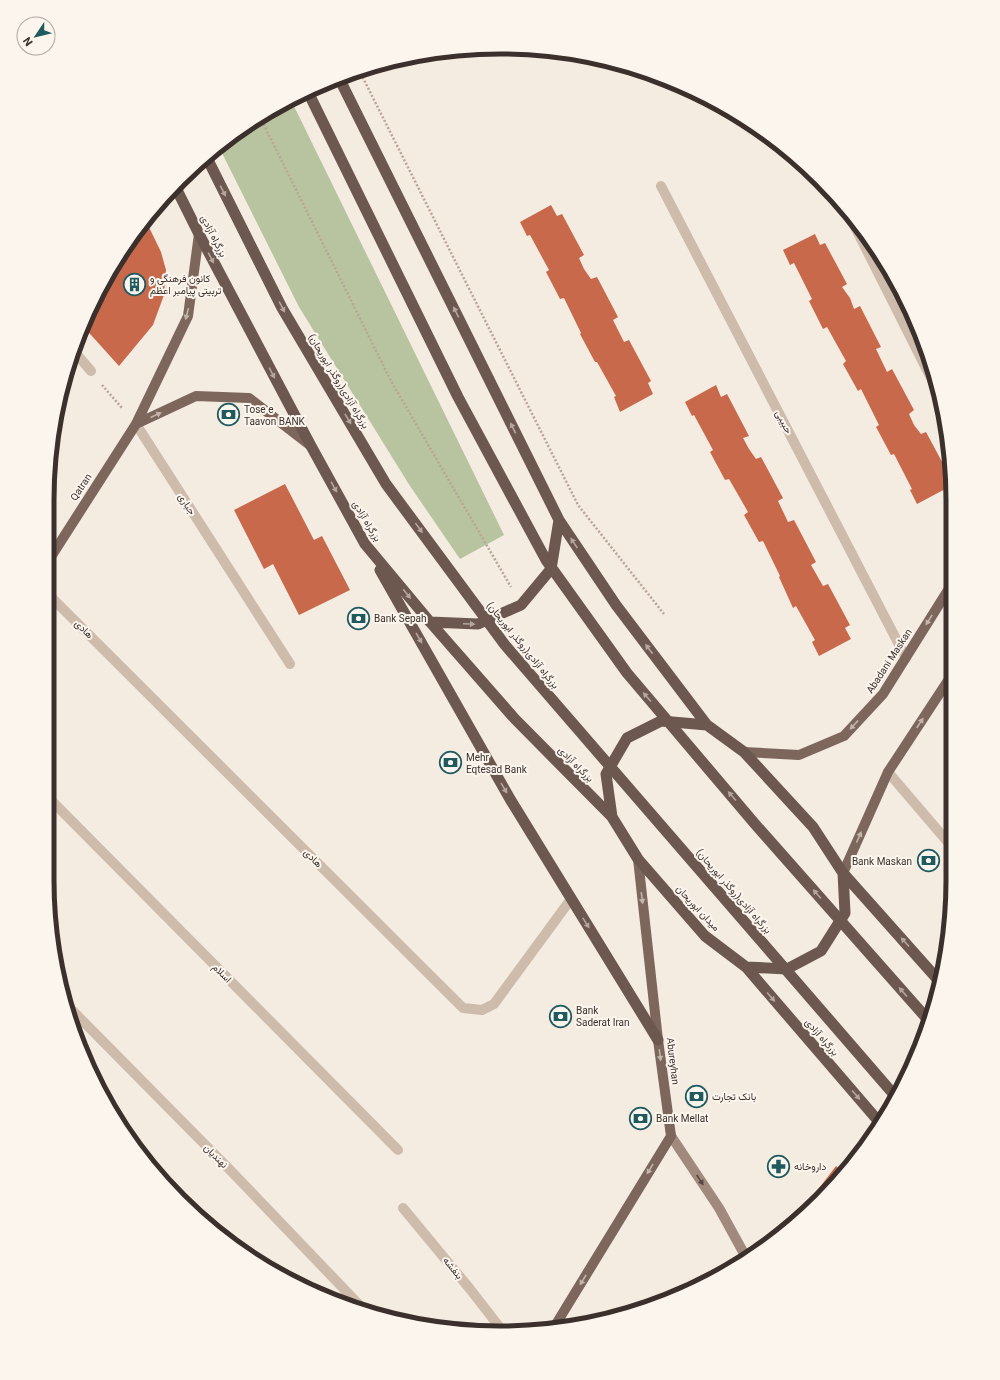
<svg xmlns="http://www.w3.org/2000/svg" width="1000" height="1380" viewBox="0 0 1000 1380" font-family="Roboto,Vazirmatn,sans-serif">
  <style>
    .green { fill: #b8c4a0 }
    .building { fill: #c8694b }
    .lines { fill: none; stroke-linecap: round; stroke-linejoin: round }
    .path { stroke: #b9a596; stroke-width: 2.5; stroke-dasharray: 2 2; stroke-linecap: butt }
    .minor { stroke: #cdbbac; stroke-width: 10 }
    .secondary { stroke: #a18a7d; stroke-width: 10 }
    .primary { stroke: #7d675c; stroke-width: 10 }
    .trunk { stroke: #6c584f; stroke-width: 11 }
    .trunk-bridge { stroke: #6c584f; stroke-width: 11 }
    .oneway { fill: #b4a69e }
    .oneway2 { fill: #c2b5ac }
    .oneway3 { fill: #544640 }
    .labels { text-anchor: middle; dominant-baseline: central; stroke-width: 4; stroke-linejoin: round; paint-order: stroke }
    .street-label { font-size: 10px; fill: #3b302b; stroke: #fbf5ee }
    .poi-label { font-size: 10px; fill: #3b302b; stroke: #fbf5ee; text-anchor: start }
    .rim { fill: none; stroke: #3b302b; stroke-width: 5 }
  </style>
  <rect width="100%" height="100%" fill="#f4ebe1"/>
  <path class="green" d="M291,100l213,435 -44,24 -50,-73 -111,-179 -80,-160 55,-39z"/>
  <path class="building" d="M551,205l6,11 5,-2 22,41 -5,3 5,11 7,10 6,-2 21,40 -5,3 11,22 5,-2 22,41 -3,2 5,11 -33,18 -6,-15 2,-1 -19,-34h-2l-15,-28 1,-1 -17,-35 -4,1 -14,-27 3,-2 -19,-35 -3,1 -7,-14z
    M146,221l15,31 5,18 -2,25 -11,30 -34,41 -37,-41 26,-52z
    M815,234l5,11 5,-2 22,41 -5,3 8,11 4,11 6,-3 21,41 -5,2 11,23 5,-3 22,41 -5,4 5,11 7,9 5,-2 22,41 -5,3 6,11 -32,17 -7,-14 2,-1 -18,-35 -3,1 -15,-28 3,-2 -18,-36 -3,2 -15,-27 3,-3 -19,-34 -4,2 -14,-28 3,-2 -18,-36 -4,2 -7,-15z
    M716,385l5,12 6,-3 22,42 -6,2 6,11 7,10 5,-2 22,41 -5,3 10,21 6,-2 22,42 -5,3 12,21 5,-2 22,41 -5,3 6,11 -32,17 -7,-14 3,-2 -19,-34 -3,2 -14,-31 1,-1 -17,-35 -4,1 -15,-27 4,-3 -19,-33 -4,1 -15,-28 3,-2 -19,-35 -2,1 -7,-14z
    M285,484l29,56 8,-4 28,54 -51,25 -26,-51 -9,5 -30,-59z
    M836,1166l8,7 -45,48 -12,9z"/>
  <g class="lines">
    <path class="path" d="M359,70l219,435 86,109
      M260,117l131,264 120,206
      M102,385l20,23"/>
    <path class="minor" d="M661,186l245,472
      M845,207l88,175
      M74,351l17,20
      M136,424l154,240
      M47,593l416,415 19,2 12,-6 77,-105
      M888,772l64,75
      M47,796l351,354
      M65,1003l168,170 132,138
      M403,1208l67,81 31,40"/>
    <path class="secondary" d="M671,1136l48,72 28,51"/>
    <path class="primary" d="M199,234l-11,82 -52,108 60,-28 53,2 62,48
      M47,563l89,-139
      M744,752l55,3 45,-19 39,-42 67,-107
      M843,873l45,-101 63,-96
      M553,1329l118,-193 -13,-96 -20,-181"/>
    <path class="trunk" d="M339,78l220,442 57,85 91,120
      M175,186l24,48 112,212 54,98 65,78 85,97 97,98
      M380,570l130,229 148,241
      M430,622l48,2 43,-19 30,-36 8,-49
      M661,721l46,4 37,27 69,75 30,46 2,40 -24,38 -34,18 -41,-2 -41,-31 -67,-77 -26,-42 -6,-43 21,-36z
      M843,873l97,109
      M746,967l134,156"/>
    <path class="trunk-bridge" d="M308,92l150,305 88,163 81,113 128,151 174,197
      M206,156l76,152 104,176 119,161 391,452"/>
  </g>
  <defs><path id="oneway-solid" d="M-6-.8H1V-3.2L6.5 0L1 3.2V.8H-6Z"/></defs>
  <g class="oneway">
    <use href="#oneway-solid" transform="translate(223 191) rotate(63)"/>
    <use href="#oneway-solid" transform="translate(211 258) rotate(62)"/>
    <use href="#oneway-solid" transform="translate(282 307) rotate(62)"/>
    <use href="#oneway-solid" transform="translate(456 312) rotate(-116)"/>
    <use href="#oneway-solid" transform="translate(272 373) rotate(62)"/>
    <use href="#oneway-solid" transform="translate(348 419) rotate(59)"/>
    <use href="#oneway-solid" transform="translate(513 428) rotate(-116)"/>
    <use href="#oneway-solid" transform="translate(334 487) rotate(61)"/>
    <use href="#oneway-solid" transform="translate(419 528) rotate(54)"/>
    <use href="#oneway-solid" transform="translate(574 543) rotate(-124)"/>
    <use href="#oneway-solid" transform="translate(407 594) rotate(51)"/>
    <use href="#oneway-solid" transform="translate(469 624) rotate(2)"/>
    <use href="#oneway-solid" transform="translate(419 638) rotate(60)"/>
    <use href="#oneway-solid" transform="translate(649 649) rotate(-127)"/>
    <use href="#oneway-solid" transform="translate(647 697) rotate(-131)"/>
    <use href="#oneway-solid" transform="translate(504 788) rotate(60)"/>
    <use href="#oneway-solid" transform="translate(732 796) rotate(-131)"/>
    <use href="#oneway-solid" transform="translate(817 894) rotate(-131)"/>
    <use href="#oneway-solid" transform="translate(586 923) rotate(58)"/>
    <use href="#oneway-solid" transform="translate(905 942) rotate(-132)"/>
    <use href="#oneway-solid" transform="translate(903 992) rotate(-131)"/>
    <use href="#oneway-solid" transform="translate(771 997) rotate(49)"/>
    <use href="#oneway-solid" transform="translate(856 1095) rotate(49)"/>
  </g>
  <g class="oneway2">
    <use href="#oneway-solid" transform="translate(187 314) rotate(104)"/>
    <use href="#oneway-solid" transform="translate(156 415) rotate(-25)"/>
    <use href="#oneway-solid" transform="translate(929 620) rotate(122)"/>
    <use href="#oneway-solid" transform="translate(920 723) rotate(-57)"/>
    <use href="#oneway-solid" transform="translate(854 725) rotate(133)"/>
    <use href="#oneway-solid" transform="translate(859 837) rotate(-66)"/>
    <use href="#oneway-solid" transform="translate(642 898) rotate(83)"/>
    <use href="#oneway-solid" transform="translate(660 1055) rotate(83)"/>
    <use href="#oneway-solid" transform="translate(650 1169) rotate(121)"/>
    <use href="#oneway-solid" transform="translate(583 1280) rotate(121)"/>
  </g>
  <use class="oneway3" href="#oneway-solid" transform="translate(700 1180) rotate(56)"/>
  <defs>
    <symbol id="building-ring" viewBox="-11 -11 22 22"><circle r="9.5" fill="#fbf5ee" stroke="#1f5a5e" stroke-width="1.5"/><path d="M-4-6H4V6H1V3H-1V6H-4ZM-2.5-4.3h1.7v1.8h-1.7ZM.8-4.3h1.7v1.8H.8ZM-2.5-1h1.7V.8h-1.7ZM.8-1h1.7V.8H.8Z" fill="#1f5a5e"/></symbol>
    <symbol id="bank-ring" viewBox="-11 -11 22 22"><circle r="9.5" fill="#fbf5ee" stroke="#1f5a5e" stroke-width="1.5"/><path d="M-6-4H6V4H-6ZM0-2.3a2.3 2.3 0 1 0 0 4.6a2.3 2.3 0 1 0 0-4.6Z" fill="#1f5a5e"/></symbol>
    <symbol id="pharmacy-ring" viewBox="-11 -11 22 22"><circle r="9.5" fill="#fbf5ee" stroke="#1f5a5e" stroke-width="1.5"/><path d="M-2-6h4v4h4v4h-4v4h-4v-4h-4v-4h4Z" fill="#1f5a5e"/></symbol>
  </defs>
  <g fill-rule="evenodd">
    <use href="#building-ring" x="122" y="272" width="25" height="25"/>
    <use href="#bank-ring" x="216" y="402" width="25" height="25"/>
    <use href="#bank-ring" x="346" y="606" width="25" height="25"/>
    <use href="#bank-ring" x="438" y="750" width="25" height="25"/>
    <use href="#bank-ring" x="916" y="848" width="25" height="25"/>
    <use href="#bank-ring" x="548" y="1004" width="25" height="25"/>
    <use href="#bank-ring" x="684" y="1084" width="25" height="25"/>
    <use href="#bank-ring" x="628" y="1106" width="25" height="25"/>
    <use href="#pharmacy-ring" x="766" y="1154" width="25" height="25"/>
  </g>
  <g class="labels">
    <g class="street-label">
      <text transform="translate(214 236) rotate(63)">بزرگراه آزادی</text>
      <text transform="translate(339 381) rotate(59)">بزرگراه آزادی(روگذر ابوریحان)</text>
      <text transform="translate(784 422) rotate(63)">حبیبی</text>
      <text transform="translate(81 487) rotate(-57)">Qatran</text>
      <text transform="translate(187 504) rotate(57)">جباری</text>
      <text transform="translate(367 521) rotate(59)">بزرگراه آزادی</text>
      <text transform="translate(84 629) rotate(45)">هادی</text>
      <text transform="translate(523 645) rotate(51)">بزرگراه آزادی(روگذر ابوریحان)</text>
      <text transform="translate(889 661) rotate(-57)">Abadani Maskan</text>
      <text transform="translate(576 764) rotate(45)">بزرگراه آزادی</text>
      <text transform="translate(313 858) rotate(45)">هادی</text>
      <text transform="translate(734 891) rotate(49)">بزرگراه آزادی(روگذر ابوریحان)</text>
      <text transform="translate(698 908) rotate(47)">میدان ابوریحان</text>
      <text transform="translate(222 973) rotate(45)">اسلام</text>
      <text transform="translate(822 1037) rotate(49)">بزرگراه آزادی</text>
      <text transform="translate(673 1061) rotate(83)">Abureyhan</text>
      <text transform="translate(216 1156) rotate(45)">نهندیان</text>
      <text transform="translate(453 1268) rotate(51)">بنفشه</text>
    </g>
    <g class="poi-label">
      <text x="150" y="278">کانون فرهنگی و<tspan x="150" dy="12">تربیتی پیامبر اعظم</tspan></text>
      <text x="244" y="409">Tose e<tspan x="244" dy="12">Taavon BANK</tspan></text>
      <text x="374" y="618">Bank Sepah</text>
      <text x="466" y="757">Mehr<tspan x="466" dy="12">Eqtesad Bank</tspan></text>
      <text x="912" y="861" text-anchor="end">Bank Maskan</text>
      <text x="576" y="1010">Bank<tspan x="576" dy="12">Saderat Iran</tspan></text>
      <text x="712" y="1096">بانک تجارت</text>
      <text x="656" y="1118">Bank Mellat</text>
      <text x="794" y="1166">داروخانه</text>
    </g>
  </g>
  <path d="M0 0H1000V1380H0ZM500 54H500A446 446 0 0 1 946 500V880A446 446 0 0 1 500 1326H500A446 446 0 0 1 54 880V500A446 446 0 0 1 500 54Z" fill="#fbf5ee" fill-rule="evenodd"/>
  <path class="rim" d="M500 54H500A446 446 0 0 1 946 500V880A446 446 0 0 1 500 1326H500A446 446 0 0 1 54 880V500A446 446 0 0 1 500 54Z"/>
  <g transform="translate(36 36) rotate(235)"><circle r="19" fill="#fbf5ee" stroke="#aea6a0"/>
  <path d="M0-3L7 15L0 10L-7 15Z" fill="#1f5a5e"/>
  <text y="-6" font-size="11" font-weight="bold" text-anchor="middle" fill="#3b302b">N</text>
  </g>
</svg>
